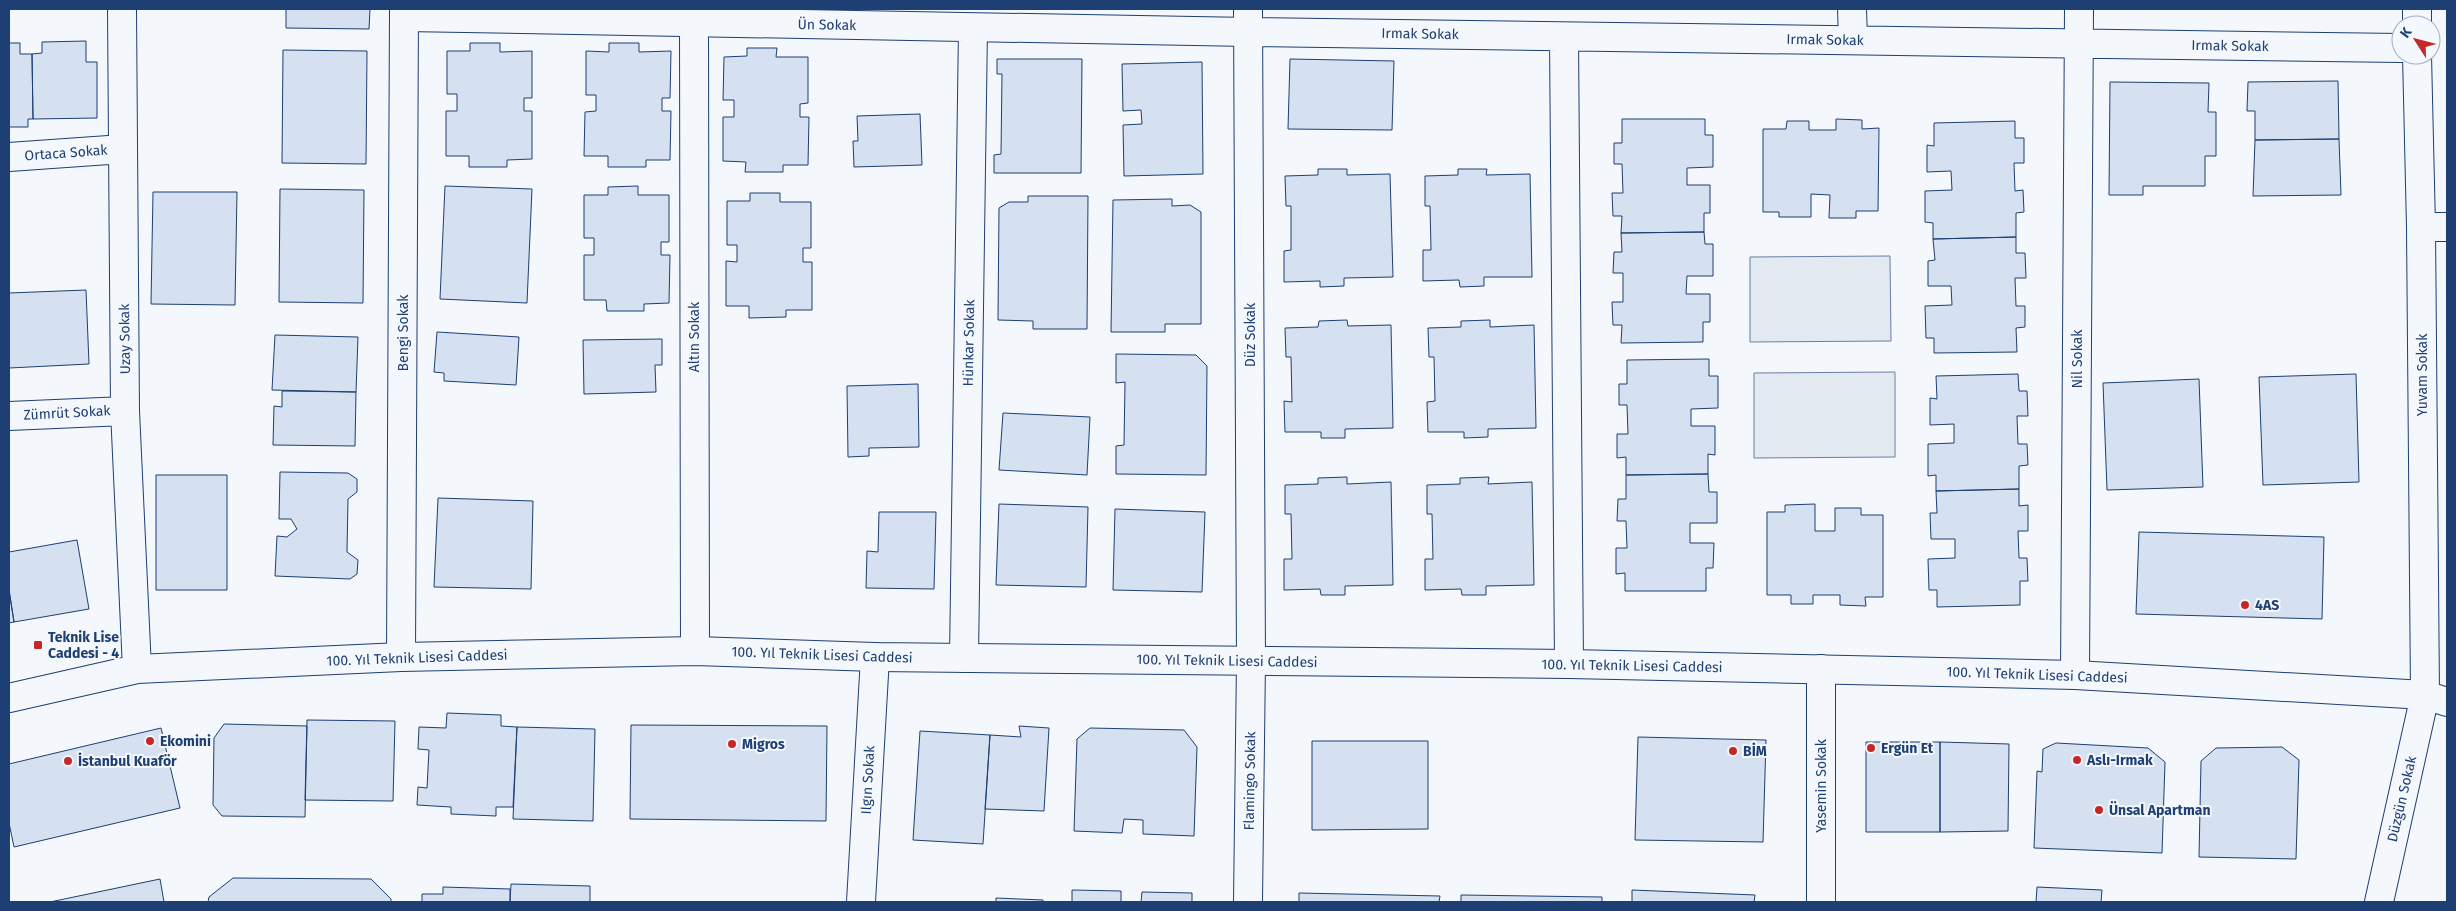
<svg xmlns="http://www.w3.org/2000/svg" width="2456" height="911" viewBox="0 0 2456 911" font-family="'Fira Sans',sans-serif">
  <style>
    .green { fill: #e3e9f0; stroke: #687fa3 }
    .building { fill: #d5e0f0; stroke: #1d3f73 }
    .lines { fill: none; stroke-linecap: round; stroke-linejoin: round }
    .minor-casing { stroke: #1d3f73; stroke-width: 30 }
    .secondary-casing { stroke: #1d3f73; stroke-width: 30 }
    .minor { stroke: #f4f7fb; stroke-width: 28 }
    .secondary { stroke: #f4f7fb; stroke-width: 28 }
    .poi-dot { fill: #c62828; stroke: #f4f7fb; stroke-width: 2 }
    .labels { text-anchor: middle; dominant-baseline: central; stroke-width: 4; stroke-linejoin: round; paint-order: stroke }
    .street-label { font-size: 14px; fill: #1d3f73; stroke: #f4f7fb }
    .poi-label { font-size: 14px; font-weight: bold; fill: #1d3f73; stroke: #f4f7fb; text-anchor: start }
  </style>
  <rect width="100%" height="100%" fill="#f4f7fb"/>
  <path class="green" d="M1890,256l1,85 -141,1v-85z
    M1895,372v85l-141,1v-85z"/>
  <path class="building" d="M286,9h84l-1,20 -83,-1z
    M86,41v21h11v56l-64,1 -1,-65 10,-1v-11z
    M9,43h11v11h12l1,65h-5v8h-19z
    M470,43h30v9l32,-1v47h-8v13h8v48l-25,1v7h-38v-11h-23v-45h11v-17h-10v-43h23z
    M609,43h30v9l32,-1 -1,47h-8v13h9l-1,49h-24v7h-38v-11h-24l1,-44 11,-1v-16h-10v-44l23,1z
    M747,48h30l-1,9h32v46l-8,1v13h9l-1,48h-25v7h-38l1,-10 -23,-1v-44h11v-17h-11l1,-43 23,-1z
    M283,50l84,1 -1,113 -84,-1z
    M997,59h85l-1,114h-87v-18l7,-1 1,-80h-5z
    M1290,59l104,2 -2,69 -104,-1z
    M1202,62l1,112 -79,2 -1,-51 19,-1 -1,-14 -18,1 -1,-47z
    M2338,81l1,58 -84,1v-29h-8l1,-29z
    M2110,82l99,1 -1,29h8v44h-11v30h-62v9h-34z
    M920,114l2,51 -68,2 -1,-26h5l-1,-25z
    M1622,119h83v16h8v32l-26,1v17h23v28h-6v19l-83,1 1,-17h-9l-1,-23h11l-1,-29h-8v-21h8z
    M1836,119l26,1v9l17,-1 -1,83h-22v7h-27l1,-23 -19,-1v23h-32v-5h-16v-83h23l1,-8h22v9h27z
    M2015,121v17h9v25h-10l1,28 8,-1 1,22 -8,1v24l-83,2v-16l-8,-1v-31l27,-1 -1,-19 -24,1v-27l7,1v-23z
    M2339,139l2,56 -88,1 2,-56z
    M1318,169h29v6l43,-1 3,103 -49,1v8l-24,1v-6l-36,1v-31l7,-1v-44h-5l-1,-30 33,-1z
    M1458,169h29l-1,6 44,-1 2,103h-48v9l-24,1 -1,-7 -36,1v-31h8l-1,-44h-5v-30l33,-1z
    M445,186l87,3 -5,114 -87,-4z
    M638,186v9h31v47h-8v13h9l-1,48 -25,1v7h-37l-1,-11h-22v-45h10v-17h-10v-43h24v-8z
    M280,189l84,1 -1,113 -84,-1z
    M153,192h84l-2,113 -84,-1z
    M750,193h30v9h31v46h-8v14h9v48h-26v7l-37,1v-12h-23v-45l11,1v-17h-10v-44h23z
    M1028,196h60l-1,133h-54v-8l-35,-1 1,-112 10,-6h19z
    M1172,199v7l18,-1 11,7v112h-36v8h-54l2,-132z
    M1704,232l1,12h8v32h-26l-1,18h24v28h-7v20l-82,1 1,-18h-9l-1,-23h11v-29h-10l1,-21h8l-1,-19z
    M2016,237v16h9l1,25h-11l1,28h9v21l-9,1 1,24 -83,1v-15h-8l-1,-32 27,-1 -1,-19h-23v-25l7,-1 -2,-21z
    M86,290l3,74 -80,4v-75z
    M1347,320l1,6 43,-1 2,103 -48,1v9h-24v-6h-36l-1,-31 8,1 -1,-45h-5l-1,-29 33,-1 1,-6z
    M1490,320v7l44,-2 2,103 -48,1v8l-24,1v-6h-36l-1,-30 8,-1 -1,-44h-5l-1,-29 33,-1v-6z
    M437,332l82,5 -3,48 -72,-4v-8l-10,-1z
    M275,335l83,2 -2,55 -84,-2z
    M662,339v26h-7l1,27 -72,2 -1,-54z
    M1116,354l80,1 11,11 -1,109 -90,-1v-28l8,-1 1,-63 -9,1z
    M1709,359v17h9v32l-27,1v17h24v29l-7,-1v20l-82,1v-18l-9,1v-24h11l-1,-29h-8v-21h8v-24z
    M2018,374l1,17h8l1,25h-11l1,28h9l1,21 -9,1v23l-83,2v-16l-8,1v-32l26,-1v-19l-24,1v-27l7,1 -1,-23z
    M2356,374l3,108 -96,3 -4,-108z
    M2199,379l4,108 -96,3 -4,-107z
    M918,384l1,63 -50,1v8l-21,1 -1,-71z
    M282,391l74,1 -1,54 -82,-1 1,-39 8,1z
    M1003,413l87,4 -3,58 -88,-5z
    M280,472l68,1 9,6v13l-9,7 -1,53 11,8 -1,14 -7,5 -75,-3 2,-40 10,1 10,-8 -6,-10h-12z
    M1708,474l1,18h8v31h-27v20h24l-1,25h-7v23h-81v-18l-9,1v-26h11l-1,-27h-9l1,-22h8v-24z
    M156,475h71v115h-71z
    M1347,477v7l44,-2 2,103 -48,1v9h-24l-1,-6 -36,1v-31h8l-1,-45h-6v-29l33,-1v-6z
    M1489,477l-1,7 44,-2 2,103 -48,1v9h-24l-1,-6 -36,1v-31h8l-1,-45h-5v-29l33,-1v-6z
    M2019,489v17l9,-1v26h-10l1,27h8l1,23h-8v24l-83,2v-17h-8l-1,-31 27,-1v-19h-24l-1,-26h7l-1,-22z
    M438,498l95,3 -2,88 -97,-2z
    M999,504l89,3 -2,80 -90,-2z
    M1815,504v27h20v-23h26v7h22v82h-18l1,9 -26,-1v-10h-27v9h-22v-9h-24v-83h18v-7z
    M1115,509l90,3 -3,80 -89,-2z
    M879,512h57l-2,77 -68,-1 1,-37 11,1z
    M2139,532l185,5 -2,82 -186,-5z
    M77,540l12,69 -75,13 -5,-32v-38z
    M9,590l5,32 -5,1z
    M447,713l54,2v11l16,1 -4,80h-17v9l-45,-2v-7l-34,-2 1,-18 9,1 2,-38 -11,-1 1,-22 27,1z
    M307,720l88,1 -2,80 -88,-1z
    M224,724l83,2 -2,91 -83,-1 -9,-11 1,-67z
    M631,725l196,1 -1,95 -196,-2z
    M1019,726l30,2 -5,83 -59,-2 5,-74 31,2z
    M517,727l78,2 -2,92 -80,-2z
    M161,728l19,80 -166,39 -5,-24v-59z
    M1090,728l94,2 13,17 -3,89 -51,-2v-14l-19,-1 -2,14 -48,-2 3,-92z
    M920,731l70,4 -7,109 -70,-4z
    M1638,737l128,3 -3,102 -128,-2z
    M1312,741h116v88l-116,1z
    M1866,742h74v90h-74z
    M1940,742l69,2 -1,87 -68,1z
    M2056,743l92,5 17,14 -3,91 -128,-5 3,-77 5,1 1,-23z
    M2282,747l17,13 -3,99 -97,-2 2,-96 15,-13z
    M233,878l138,1 20,20v3h-183l1,-5z
    M160,879l4,23h-114z
    M511,884l79,2v16h-80z
    M443,887l67,2v13h-88v-8h21z
    M2037,887l65,3 -1,12h-65z
    M1072,890l49,1v11h-49z
    M1632,890l123,5 -1,7h-122z
    M1142,892l50,1v9h-51z
    M1299,893l141,3 -1,6h-140z
    M1461,895l141,2v5h-141z
    M996,898l47,2v2h-47z"/>
  <g class="lines">
    <defs>
      <path id="minor" d="M122,9l3,402 12,258
        M1248,9l3,652 -3,241
        M1852,9l1,31
        M405,17l844,15 1152,16
        M694,22l1,629
        M2417,25v-16
        M1564,37l5,627
        M9,157l114,-8
        M2421,227h26
        M9,416l116,-5
        M401,657l3,-648
        M964,658l9,-630
        M1821,669v233
        M2075,675l4,-666
        M861,902l14,-245
        M2379,902l46,-207 -4,-468 -4,-172"/>
      <path id="secondary" d="M9,698l128,-29 264,-12 294,-6 180,6 694,7 506,11 350,20 22,7"/>
    </defs>
    <use href="#minor" class="minor-casing"/>
    <use href="#secondary" class="secondary-casing"/>
    <use href="#minor" class="minor"/>
    <use href="#secondary" class="secondary"/>
  </g>
  <g class="poi-dot">
    <circle cx="2245" cy="605" r="5"/>
    <rect x="33" y="640" width="10" height="10" rx="2.5"/>
    <circle cx="150" cy="741" r="5"/>
    <circle cx="732" cy="744" r="5"/>
    <circle cx="1871" cy="748" r="5"/>
    <circle cx="1733" cy="751" r="5"/>
    <circle cx="2077" cy="760" r="5"/>
    <circle cx="68" cy="761" r="5"/>
    <circle cx="2099" cy="810" r="5"/>
  </g>
  <g class="labels">
    <g class="street-label">
      <text transform="translate(827 25) rotate(1)">Ün Sokak</text>
      <text transform="translate(1420 34) rotate(1)">Irmak Sokak</text>
      <text transform="translate(1825 40) rotate(1)">Irmak Sokak</text>
      <text transform="translate(2230 46) rotate(1)">Irmak Sokak</text>
      <text transform="translate(66 153) rotate(-4)">Ortaca Sokak</text>
      <text transform="translate(403 333) rotate(-90)">Bengi Sokak</text>
      <text transform="translate(1250 335) rotate(-90)">Düz Sokak</text>
      <text transform="translate(694 337) rotate(-90)">Altın Sokak</text>
      <text transform="translate(125 339) rotate(-91)">Uzay Sokak</text>
      <text transform="translate(969 343) rotate(-89)">Hünkar Sokak</text>
      <text transform="translate(2077 359) rotate(-90)">Nil Sokak</text>
      <text transform="translate(2422 375) rotate(-90)">Yuvam Sokak</text>
      <text transform="translate(67 413) rotate(-3)">Zümrüt Sokak</text>
      <text transform="translate(822 655) rotate(2)">100. Yıl Teknik Lisesi Caddesi</text>
      <text transform="translate(417 658) rotate(-2)">100. Yıl Teknik Lisesi Caddesi</text>
      <text transform="translate(1227 661) rotate(1)">100. Yıl Teknik Lisesi Caddesi</text>
      <text transform="translate(1632 666) rotate(1)">100. Yıl Teknik Lisesi Caddesi</text>
      <text transform="translate(2037 675) rotate(2)">100. Yıl Teknik Lisesi Caddesi</text>
      <text transform="translate(868 780) rotate(-87)">Ilgın Sokak</text>
      <text transform="translate(1250 781) rotate(-89)">Flamingo Sokak</text>
      <text transform="translate(1821 786) rotate(-90)">Yasemin Sokak</text>
      <text transform="translate(2402 799) rotate(-77)">Düzgün Sokak</text>
    </g>
    <g class="poi-label">
      <text x="2255" y="605">4AS</text>
      <text x="48" y="637">Teknik Lise<tspan x="48" dy="16">Caddesi - 4</tspan></text>
      <text x="160" y="741">Ekomini</text>
      <text x="742" y="744">Migros</text>
      <text x="1881" y="748">Ergün Et</text>
      <text x="1743" y="751">BİM</text>
      <text x="2087" y="760">Aslı-Irmak</text>
      <text x="78" y="761">İstanbul Kuaför</text>
      <text x="2109" y="810">Ünsal Apartman</text>
    </g>
  </g>
  <rect width="2456" height="911" fill="none" stroke="#1d3f73" stroke-width="20"/>
  <g transform="translate(2416 40) rotate(306)"><circle r="24" fill="#f4f7fb" stroke="#9eadc5"/>
  <path d="M0-4L9 19L0 12L-9 19Z" fill="#c62828"/>
  <text y="-8" font-size="14" font-weight="bold" text-anchor="middle" fill="#1d3f73">K</text>
  </g>
</svg>
